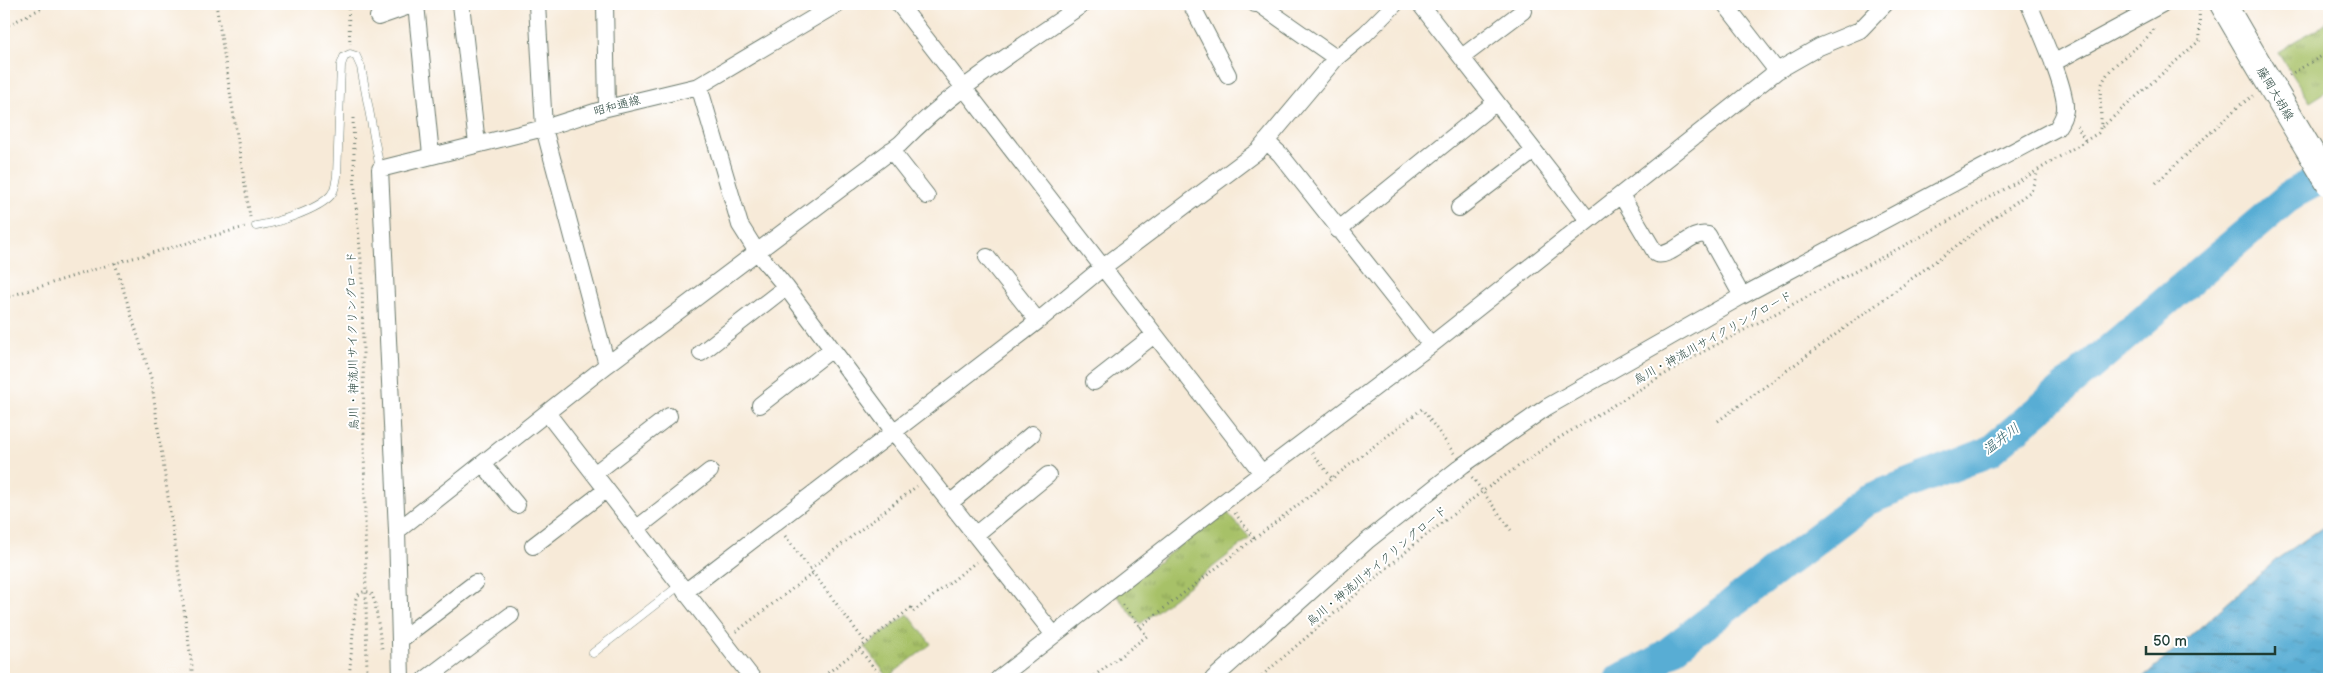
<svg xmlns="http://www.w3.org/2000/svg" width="2333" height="683" viewBox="0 0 2333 683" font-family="'Balsamiq Sans','Klee One',sans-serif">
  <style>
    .park { fill: url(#park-tufts); stroke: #637f4e }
    .water { fill: url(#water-ripples); stroke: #3c7584 }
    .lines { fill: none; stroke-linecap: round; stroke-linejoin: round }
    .river { stroke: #59add4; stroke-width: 31 }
    .lane-casing { stroke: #6b7a6d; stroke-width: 9 }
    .street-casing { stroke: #6b7a6d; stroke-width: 18 }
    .primary-casing { stroke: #6b7a6d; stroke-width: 28 }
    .path { stroke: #6b7a6d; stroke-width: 3; stroke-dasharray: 1 4; stroke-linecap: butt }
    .lane { stroke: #fff; stroke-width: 8 }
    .street { stroke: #fff; stroke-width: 16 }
    .primary { stroke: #fff; stroke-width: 26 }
    .primary-bridge-casing { stroke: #6b7a6d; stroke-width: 28; stroke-linecap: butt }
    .primary-bridge { stroke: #fff; stroke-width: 26 }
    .labels { text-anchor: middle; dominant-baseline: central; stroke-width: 4; stroke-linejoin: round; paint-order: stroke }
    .street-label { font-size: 12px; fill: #1f3d34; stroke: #fff }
    .water-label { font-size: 14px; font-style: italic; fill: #33646c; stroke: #fff }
  </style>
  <defs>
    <pattern id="park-tufts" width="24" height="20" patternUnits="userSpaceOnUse" patternTransform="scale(1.25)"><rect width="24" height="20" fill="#a7c168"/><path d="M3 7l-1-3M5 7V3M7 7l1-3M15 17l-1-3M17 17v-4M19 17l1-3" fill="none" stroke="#879e56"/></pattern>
    <pattern id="water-ripples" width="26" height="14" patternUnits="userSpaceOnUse" patternTransform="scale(1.25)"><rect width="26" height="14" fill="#59add4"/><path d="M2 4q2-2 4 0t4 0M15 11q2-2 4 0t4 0" fill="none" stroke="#498ead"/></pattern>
  </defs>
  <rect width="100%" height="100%" fill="#fff"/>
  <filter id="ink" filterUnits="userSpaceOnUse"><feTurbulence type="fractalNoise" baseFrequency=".02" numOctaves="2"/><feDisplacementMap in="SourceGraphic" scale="10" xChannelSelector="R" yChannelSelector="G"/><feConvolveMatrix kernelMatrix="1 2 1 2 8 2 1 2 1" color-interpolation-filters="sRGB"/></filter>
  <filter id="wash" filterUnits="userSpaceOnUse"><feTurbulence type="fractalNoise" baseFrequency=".0096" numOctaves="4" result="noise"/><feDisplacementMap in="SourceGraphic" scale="20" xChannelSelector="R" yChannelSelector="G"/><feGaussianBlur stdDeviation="1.12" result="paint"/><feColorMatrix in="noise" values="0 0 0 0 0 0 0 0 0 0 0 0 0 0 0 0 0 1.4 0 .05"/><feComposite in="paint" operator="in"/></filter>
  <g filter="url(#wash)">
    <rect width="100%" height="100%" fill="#f7ead8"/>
    <path class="park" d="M2329,21v69l-19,12 -32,-50z
      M1225,510l25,28 -110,86 -24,-29z
      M908,614l23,30 -43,33 -23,-30z"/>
    <path class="water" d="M2329,523v156h-187l135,-120z"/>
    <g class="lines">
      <path class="river" d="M1620,679l36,-17 211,-162 122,-48 303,-258 37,-20"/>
    </g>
  </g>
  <g filter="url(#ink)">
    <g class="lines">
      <defs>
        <path id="lane" d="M256,226c20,-3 62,-16 75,-31 4,-5 5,-13 6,-19l4,-111 3,-8 6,-3 6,2 5,11 19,102
          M593,653l87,-68"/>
        <path id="street" d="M416,4l15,151
          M461,4l16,140
          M537,4l7,124 63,237
          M605,4l2,104
          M899,4l363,469
          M1191,4l37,71
          M1255,4h4l77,54
          M1420,4l168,216
          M1725,4l52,67
          M378,17l37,-13
          M1462,57l61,-46
          M2053,63l109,-59
          M699,86l41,139 17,27 29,35 108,145 160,203
          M1266,141l14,13 151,191
          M891,150l36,46
          M1621,195l35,59c18,4 34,-24 52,-19l34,61
          M1459,208l75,-57
          M1338,230l158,-128
          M987,257l51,64
          M701,353l85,-66
          M1094,382l60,-47
          M760,405l72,-56
          M547,413l206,266
          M483,464l34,41
          M594,474l75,-58
          M950,503l82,-69
          M636,529l74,-58
          M397,531l210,-166 293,-221c53,-55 121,-96 183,-140
          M975,535l73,-60
          M533,546l73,-56
          M685,592l353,-271 64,-53 157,-118 77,-92 29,-24 30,-30
          M400,640l75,-57
          M401,679l-4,-148 -17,-362 164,-41 63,-20 92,-22 138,-82
          M426,679l85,-64
          M998,679l227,-178 206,-156 346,-274 42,-24 41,-17 25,-26
          M1213,679l154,-138 96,-76 84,-58 195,-111 315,-168c4,-6 7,-11 8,-18 2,-22 -27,-83 -36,-106"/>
        <path id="primary" d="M2223,4l25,43"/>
      </defs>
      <use href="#lane" class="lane-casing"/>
      <use href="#street" class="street-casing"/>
      <use href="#primary" class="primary-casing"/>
      <path class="path" d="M216,4l34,213
        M348,4l2,40
        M4,27l46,-23
        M2289,75l40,-23
        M353,118l2,76 7,77 5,408
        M2077,126l8,14
        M2102,127l98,-87 -1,-36
        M2156,183l84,-78 13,-9
        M115,263l36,115 41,288v13
        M4,298l111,-35 130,-36
        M1718,421l313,-230 7,-20
        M1312,453l20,25
        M1472,477l39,53
        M1235,513l19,26
        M785,536l81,107
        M810,569l107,-83
        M1140,627l282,-218 32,44
        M736,632l77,-59
        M859,649l24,30
        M349,679l7,-80c3,-7 7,-8 15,-7l4,11 7,46
        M820,679l91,-71 2,4 63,-50
        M1090,679l57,-43 -26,-33
        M1258,679l157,-135 68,-53 76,-53 136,-82 231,-122 112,-64 60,-37c7,-11 -1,-35 4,-49 9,-24 40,-35 53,-57"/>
      <use href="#lane" class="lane"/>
      <use href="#street" class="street"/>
      <use href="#primary" class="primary"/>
      <defs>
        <path id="primary-bridge" d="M2248,47l81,136"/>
      </defs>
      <use href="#primary-bridge" class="primary-bridge-casing"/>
      <use href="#primary-bridge" class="primary-bridge"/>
    </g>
  </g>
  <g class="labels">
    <g class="street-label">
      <text transform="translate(2275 94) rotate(59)">藤岡大胡線</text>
      <text transform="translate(617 106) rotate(-15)">昭和通線</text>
      <text transform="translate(1713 338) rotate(-29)">烏川・神流川サイクリングロード</text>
      <text transform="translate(353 341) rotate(-91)">烏川・神流川サイクリングロード</text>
      <text transform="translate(1377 566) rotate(-40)">烏川・神流川サイクリングロード</text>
    </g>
    <g class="water-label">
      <text transform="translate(2001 439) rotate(-37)">温井川</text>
    </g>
  </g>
  <rect width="2333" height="683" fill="none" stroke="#fff" stroke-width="20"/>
  <path d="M2146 646v8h129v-8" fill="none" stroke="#1f3d34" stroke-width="2.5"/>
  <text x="2153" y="646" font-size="15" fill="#1f3d34" stroke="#ffffff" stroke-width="4" paint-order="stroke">50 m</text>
</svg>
